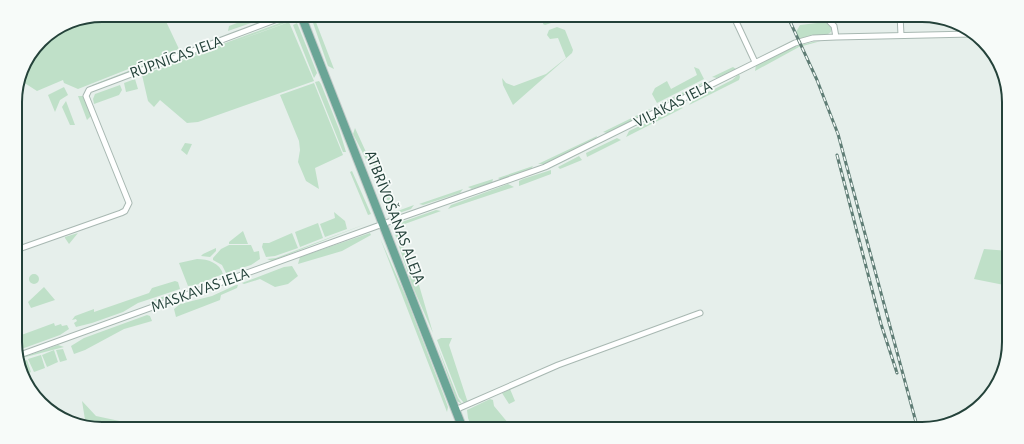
<svg xmlns="http://www.w3.org/2000/svg" width="1024" height="444" viewBox="0 0 1024 444" font-family="'Alegreya Sans',sans-serif">
  <style>
    .green { fill: #bfe0c8 }
    .lines { fill: none; stroke-linecap: round; stroke-linejoin: round }
    .minor-casing { stroke: #a8b8b2; stroke-width: 7 }
    .primary-casing { stroke: #c2cac8; stroke-width: 10 }
    .minor { stroke: #fff; stroke-width: 5 }
    .primary { stroke: #6aa596; stroke-width: 8 }
    .rail-casing { stroke: #5f7d75; stroke-width: 3 }
    .rail { stroke: #f7fbf9; stroke-width: 1.5; stroke-dasharray: 4.5; stroke-linecap: butt }
    .labels { text-anchor: middle; dominant-baseline: central; stroke-width: 3.5; stroke-linejoin: round; paint-order: stroke }
    .street-label { font-size: 16px; fill: #24423a; stroke: #f7fbf9 }
    .rim { fill: none; stroke: #24423a; stroke-width: 2 }
  </style>
  <rect width="100%" height="100%" fill="#e6efeb"/>
  <path class="green" d="M102,15h61l16,34 -101,40 -14,-6 -1,-3 -26,11 -14,-9 -7,12 8,-30 20,-27 25,-15z
    M258,15h5l2,3 -37,13 1,-5z
    M557,15l-3,7 -9,3 -2,-1 1,-4z
    M311,17h3l20,52 -6,-3z
    M288,20v2l-54,20 55,-20 25,59 -116,41 -11,1 -27,-23 -6,7 -6,-6 -6,-26 86,-31 -90,31z
    M822,20l9,7v5l-3,2 -29,5 -3,-7 4,-7 17,-2z
    M297,23l20,50 -3,5 -21,-53z
    M557,27l8,3 8,20 -1,3 -59,52 -10,-20 -1,-7 4,5 8,3 32,-12 20,-16 -8,-20 -8,1 -3,-4 2,-5z
    M821,41l-22,6 -44,24 1,-6c21,-11 41,-22 65,-24z
    M175,53v2l-83,31v-1z
    M694,67l5,2 5,10 -47,24 -5,-9 3,-6 12,-7 4,8 26,-14z
    M733,67l3,2 -19,9 -5,-1z
    M739,74l1,3 -1,3 -50,25 4,-5 39,-20z
    M135,79l3,10 -12,3 -2,-9z
    M319,81l2,3 18,45 7,23h-3l-28,-70z
    M704,82c-4,7 -37,24 -45,22z
    M314,83l29,72 -28,13 4,21 -13,-8 -8,-19 2,-12 -1,-9 -19,-46z
    M120,85l2,5 -3,5 -25,9 -1,-5 2,-5z
    M64,87l4,8 -8,5 -5,12 -7,-17z
    M78,96h5l8,20 -4,4z
    M66,101l9,24h-5l-8,-18z
    M680,107l3,1 -57,29 3,-6z
    M650,109l-3,5 -40,19 -4,-1z
    M355,128l11,24 5,17 -18,-35z
    M597,136l-1,3 -52,25h-6z
    M617,138l4,2 -34,17 -1,-4z
    M185,143l7,1 -5,11 -6,-5z
    M369,154l4,1 19,48h8l-10,2 -1,-1z
    M579,156l3,4 -22,9 -2,-2z
    M533,166l-2,3 -30,11 -3,-2z
    M551,170v4l-32,12v-5l4,-2z
    M352,171l19,43 -3,1 -18,-43z
    M493,179l-1,4 -20,6 -4,-2z
    M508,184l6,3 -66,22 3,-4z
    M463,189l-3,4 -37,12 -4,-1z
    M414,205l-3,4 -18,6 -1,-2z
    M436,210l5,1 -42,15 -3,-2z
    M334,212l11,9 2,8 -22,8 -5,-13 15,-6z
    M318,223l5,15 -23,9 -5,-15z
    M368,223l-96,38 -5,-2 9,-1z
    M243,231l5,13h-19v-2z
    M394,231h3l1,3 21,51 14,48 -21,-48z
    M78,233l-9,11 -4,-6v-1z
    M292,233l6,15 -23,8 -9,1 -4,-10 1,-4h6z
    M370,233l1,2 -29,16 -44,13 2,-7z
    M380,238l26,59 38,99 4,11 -1,5z
    M229,245h22l3,7 5,-1 1,8 -9,6 -25,8 -4,-8 -9,-5v-2l8,-9z
    M216,248v3l-6,6 -9,-1 2,-2z
    M984,249l25,2v35l-35,-7z
    M197,259c11,0 23,4 26,15l-27,11 -8,1 -9,-23z
    M292,266l6,10 -10,8 -13,3 -15,-8 -16,5 -2,-1 42,-16z
    M29 279a5 5 0 1 1 10 0a5 5 0 1 1-10 0Z
    M175,281l3,1 2,7 -42,14 -15,9 -31,11 -16,4 -2,-4 3,-2 -1,-2 -4,1 3,-4 19,-7v3l55,-19 3,-5z
    M236,285h2l-1,3 -16,7 -1,5 -44,17 -2,-8 6,-5 32,-8z
    M44,287l11,13 -24,8 -3,-6z
    M174,293l2,3 -25,6 -1,-1z
    M147,315l3,1 2,5 -28,8 -39,21 -11,4 -3,-8 13,-8z
    M54,323l1,3 6,-2 1,2 5,-1 2,4 -9,6 -44,16v-14z
    M441,338h11l-3,7 19,58h-4l-5,-6 -22,-57z
    M436,342l22,56 4,6 -5,-3z
    M58,345l6,2 -46,12z
    M63,349l4,11 -7,2 -4,-12z
    M54,350l4,12 -11,5 -5,-12z
    M41,355l4,13 -11,4 -6,-13z
    M27,360l4,12 -6,3 -5,-12z
    M510,389l5,12 -6,3 -7,-11z
    M490,399l3,1 1,6 19,23h-41l-4,-11 -1,-8z
    M82,401l14,15 33,7 2,6h-29l-16,-3z"/>
  <g class="lines">
    <defs>
      <path id="minor" d="M733,15l22,47
        M823,15l11,11 2,11
        M900,15l1,20
        M16,250l105,-37 4,-2 4,-8 -43,-107 3,-6 199,-75
        M17,356l377,-136 151,-53 250,-124 18,-5 23,-1 136,-3
        M455,410l103,-45 142,-52
        M926,429l48,-19"/>
      <path id="primary" d="M301,15l162,414"/>
    </defs>
    <use href="#minor" class="minor-casing"/>
    <use href="#primary" class="primary-casing"/>
    <use href="#minor" class="minor"/>
    <use href="#primary" class="primary"/>
    <defs>
      <path id="rail" d="M787,15l30,65 21,54 79,292
        M837,155l44,169 16,49"/>
    </defs>
    <use href="#rail" class="rail-casing"/>
    <use href="#rail" class="rail"/>
  </g>
  <g class="labels">
    <g class="street-label">
      <text transform="translate(176 57) rotate(-20)">RŪPNĪCAS IELA</text>
      <text transform="translate(673 104) rotate(-27)">VIĻAKAS IELA</text>
      <text transform="translate(395 217) rotate(69)">ATBRĪVOŠANAS ALEJA</text>
      <text transform="translate(200 290) rotate(-20)">MASKAVAS IELA</text>
    </g>
  </g>
  <path d="M0 0H1024V444H0ZM102 22H922A80 80 0 0 1 1002 102V342A80 80 0 0 1 922 422H102A80 80 0 0 1 22 342V102A80 80 0 0 1 102 22Z" fill="#f7fbf9" fill-rule="evenodd"/>
  <path class="rim" d="M102 22H922A80 80 0 0 1 1002 102V342A80 80 0 0 1 922 422H102A80 80 0 0 1 22 342V102A80 80 0 0 1 102 22Z"/>
</svg>
